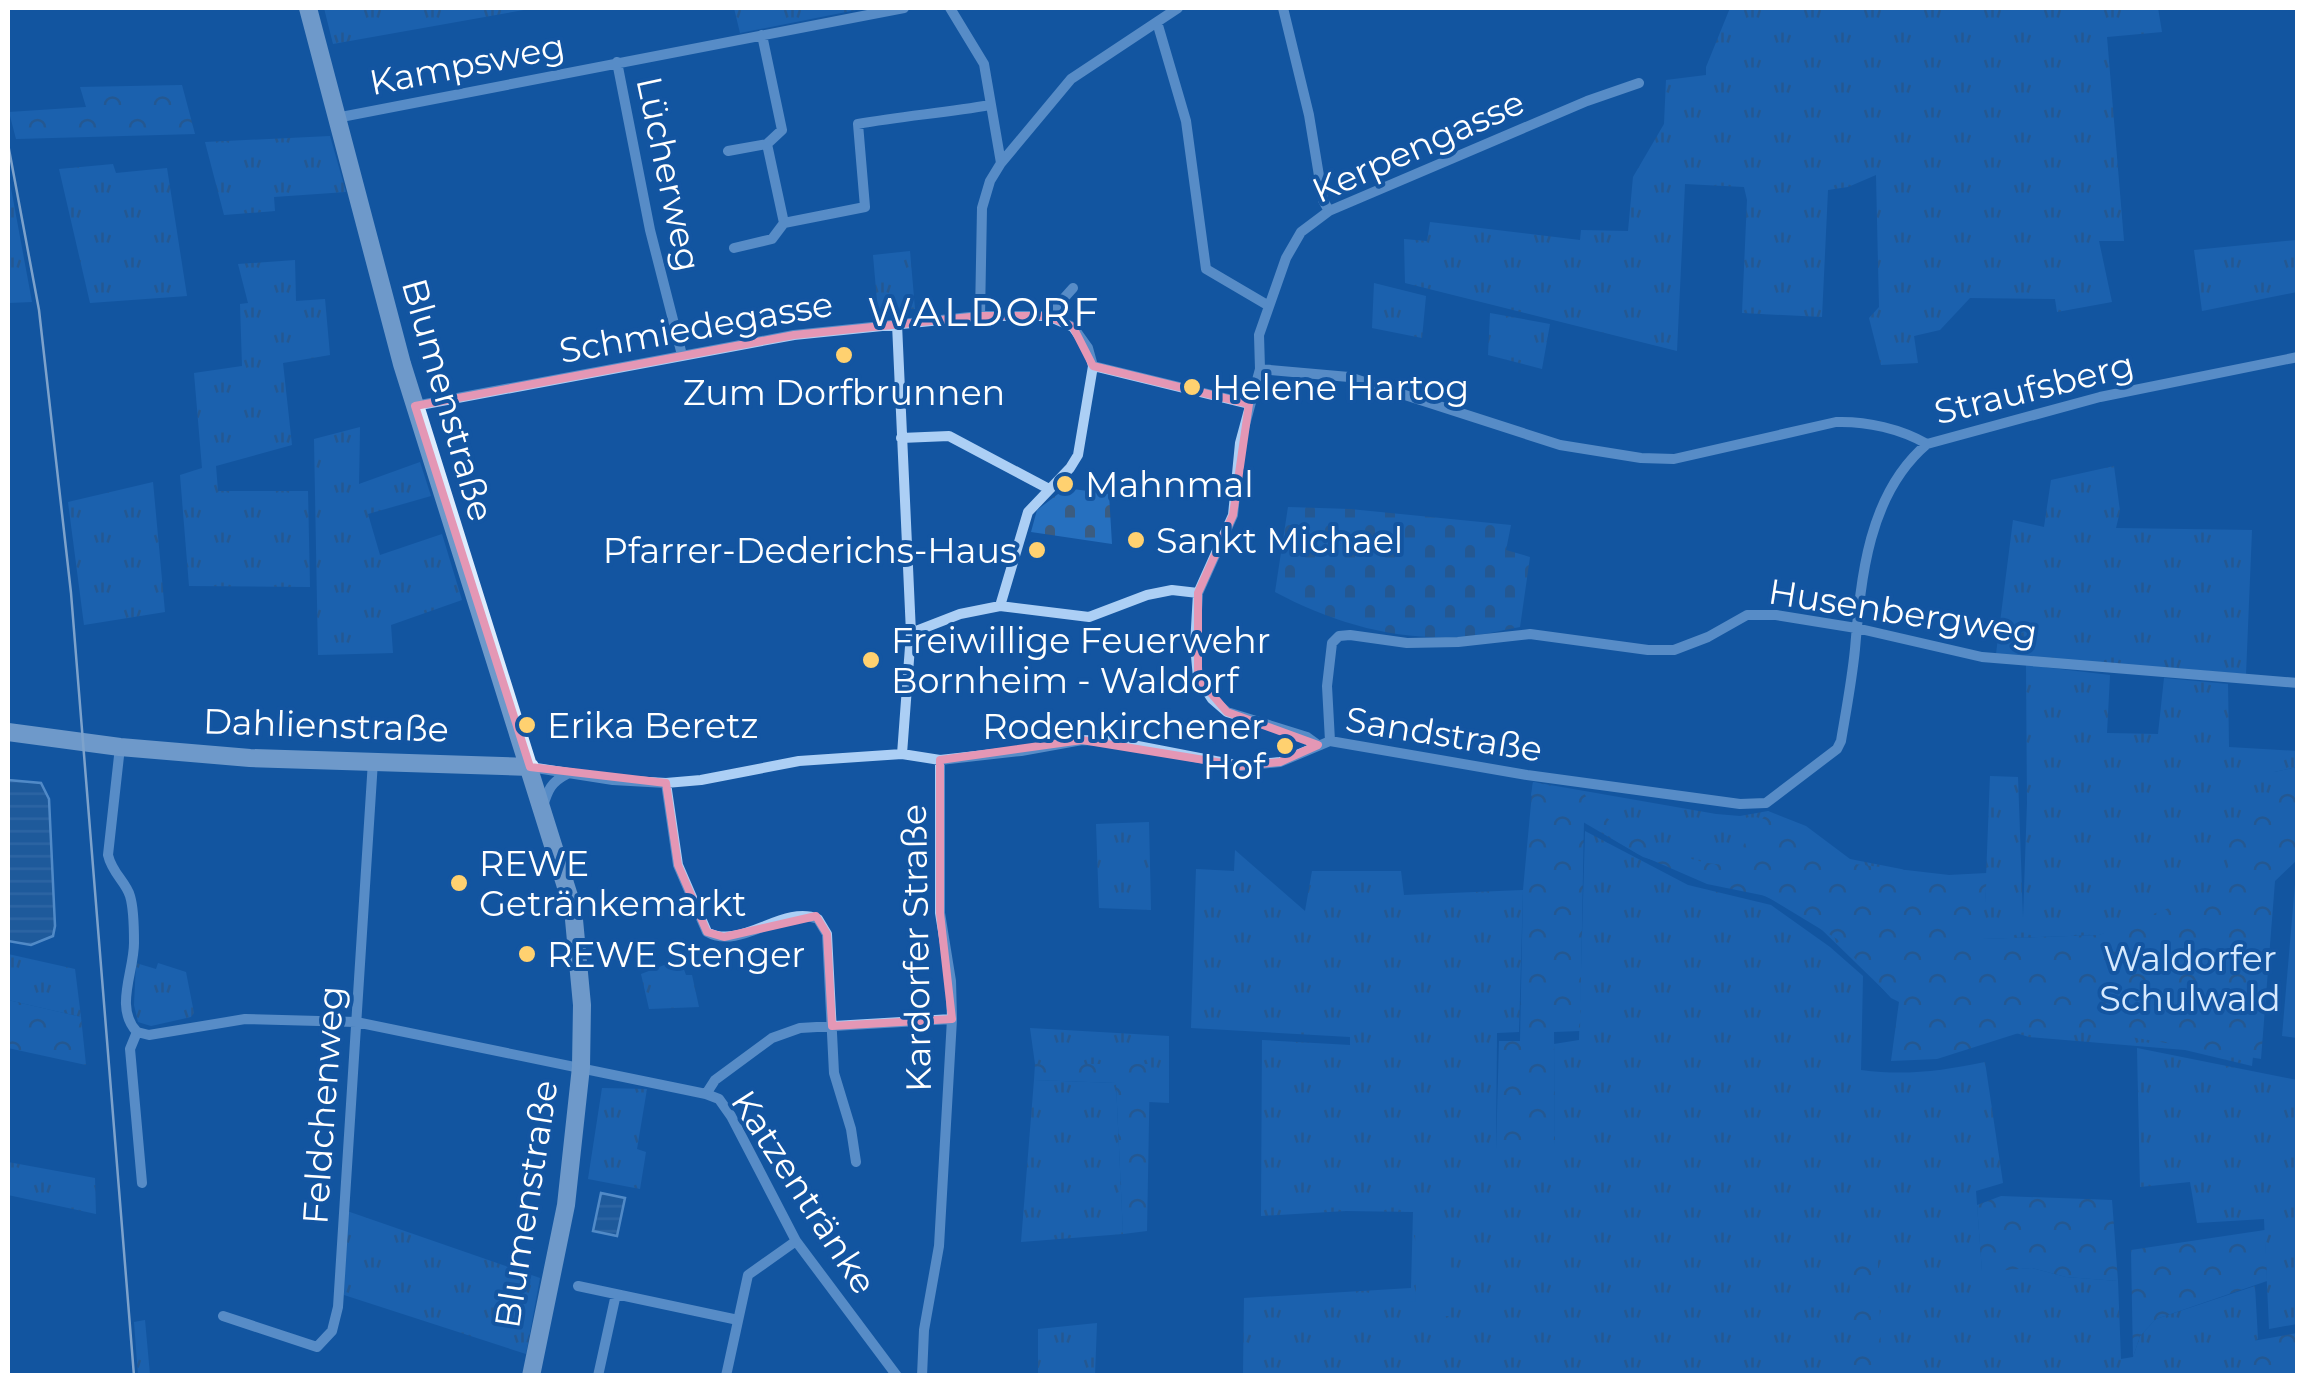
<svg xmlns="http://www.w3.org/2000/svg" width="2305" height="1383" viewBox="0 0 2305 1383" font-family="Montserrat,sans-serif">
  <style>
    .grass { fill: url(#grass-tufts); fill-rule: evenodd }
    .forest { fill: url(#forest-crowns) }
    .cemetery { fill: url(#cemetery-stones) }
    .garden { fill: #2670bf }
    .water { fill: url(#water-rules); stroke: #9ecbf7; stroke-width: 2.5 }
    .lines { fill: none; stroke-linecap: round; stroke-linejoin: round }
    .street { stroke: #accff5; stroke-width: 10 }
    .secondary { stroke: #ddecfd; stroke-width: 18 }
    .tram { stroke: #fff; stroke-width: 2.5 }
    .marked { fill: none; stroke: #e497b5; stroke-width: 8; stroke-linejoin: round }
    .poi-dot { fill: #ffd170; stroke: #1355a1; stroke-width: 4 }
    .labels { text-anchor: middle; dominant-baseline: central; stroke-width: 8; stroke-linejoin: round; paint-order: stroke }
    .street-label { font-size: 35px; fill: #fff; stroke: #1355a1 }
    .poi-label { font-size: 35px; fill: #fff; stroke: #1355a1; text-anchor: start }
    .park-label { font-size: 35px; fill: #d5e9fe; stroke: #1355a1 }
    .quarter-label { font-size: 40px; letter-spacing: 2.5px; fill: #fff; stroke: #1355a1 }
  </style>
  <defs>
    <pattern id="grass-tufts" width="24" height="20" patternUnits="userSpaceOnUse" patternTransform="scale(2.5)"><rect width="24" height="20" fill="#2670bf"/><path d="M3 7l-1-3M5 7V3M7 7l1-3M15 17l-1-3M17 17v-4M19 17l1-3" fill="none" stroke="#3b5c80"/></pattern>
    <pattern id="forest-crowns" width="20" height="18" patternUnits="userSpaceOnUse" patternTransform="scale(2.5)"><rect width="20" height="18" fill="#2670bf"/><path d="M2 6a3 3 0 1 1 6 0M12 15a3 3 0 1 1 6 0" fill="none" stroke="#3b5c80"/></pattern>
    <pattern id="cemetery-stones" width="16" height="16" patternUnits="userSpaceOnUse" patternTransform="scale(2.5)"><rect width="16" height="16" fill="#2670bf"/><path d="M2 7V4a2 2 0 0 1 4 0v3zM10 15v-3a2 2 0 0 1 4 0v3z" fill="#3b5c80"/></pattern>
    <pattern id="water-rules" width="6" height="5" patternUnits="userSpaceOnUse" patternTransform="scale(2.5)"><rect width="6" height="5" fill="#2e5f96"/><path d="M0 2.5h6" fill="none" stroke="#4d77a6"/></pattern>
  </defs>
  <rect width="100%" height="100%" fill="#1355a1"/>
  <path class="grass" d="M324,8h211l-202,36z
    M734,8h127v1l-121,24z
    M1730,8h428l4,24 -55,5 17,204h-25l13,61 -55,10 -2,-13 -85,-1 -30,32 -26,6 4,27 -37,2 -12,-47 10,-11 -3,-132 -28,12 -20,3 -6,127 -80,-4 5,-113 -3,-13 -59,-3 -8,167 -272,-68 -1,-44 23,2 3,-19 150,18 1,-10 47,1 5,-54 31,-53 2,-44 40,-5v-8z
    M330,136l16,56 -72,5 1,14 -51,4 -19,-73z
    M113,164l3,9 51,-5 20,128 -97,7 -31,-134z
    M8,172l24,130 -24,1z
    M2297,240v52l-95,19 -8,-61z
    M910,251l5,58h-8v5l-23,2 -1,-5 -5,1 -5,-57z
    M295,260l1,41 29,-2 5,56 -47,8 9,82 -76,21 2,25h90l2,96 -121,-1 -9,-111 22,-7 -8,-95 48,-7 -2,-62 8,-1 -10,-39z
    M1374,283l52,13 -4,42 -50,-10z
    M1490,313l60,11 -8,45 -54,-14z
    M360,427l-1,57 61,-22 11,34 -63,18 12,41 62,-21 20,66 -71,25 2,28 -75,2 -4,-216z
    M2114,466l6,45 -4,17 136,2 -6,144 -250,-20 17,-134 31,7 7,-47z
    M153,482l12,130 -81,13 -16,-123z
    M2026,665l84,10 -3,58 51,1 6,-56 64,6 1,63 68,4v16l-23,5 -2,102 -20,192 -67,-16 -156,-13 -141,-43 -68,-66 -29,-20 -33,-15 -115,-36 -60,-35 -47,-20 -5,-7 2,-13 183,32 24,2 28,-5 38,15 44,33 51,10 84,34 5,-127 28,1 5,141 4,-115zM2105,933l-7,9 -116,-3 117,-4z
    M1149,822l2,88 -52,-2 -3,-84z
    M1585,831l103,54 83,20 59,42 33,29 -2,94c44,6 81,1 124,-8l18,121 -27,8 6,80 50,-3 34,9 52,4 3,78 12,-2 7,-21 16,-17 99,-33 3,53 -5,3v33h-1010l1,-77 167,-10 2,-76 -67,-1 -85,5 1,-176 88,5v-8l-159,-9 5,-159 38,2 1,-21 70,61 7,-40h89l3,24 119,-5 -4,142 -22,1 -1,116 59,1 -1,-106 25,-4z
    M8,954l67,15 6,48 -73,-17z
    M680,959l6,16h6l7,32 -50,2 -8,-35z
    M136,963l20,6 2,-6 28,9 8,41 -3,4 -40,9 -13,-4 -4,-17z
    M1030,1028l139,8v67l-20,-1v-38h-114z
    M2137,1048l160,32v244l-28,5 -5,-110 -67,4 -7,-41 -50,5z
    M1034,1080l82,3 7,151 -102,8z
    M602,1088l45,1 -10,60 9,3 -6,37 -52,-10z
    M8,1162l87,16 1,36 -88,-19z
    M347,1211l193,67 -14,76 -182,-59z
    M145,1320l5,55h-12l-4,-53z
    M1097,1323l-2,52h-57v-46z"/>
  <path class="forest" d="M182,85l13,49 -179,5 -7,-27 77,-5 -6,-20z
    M2297,767v93l-22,21 -14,178 -154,-26 -82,-2 -88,28 -46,2 8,-59 -8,-4 -54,-59 -71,-43 -59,-12 -69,-30 -54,-33 -4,210 -26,1 1,118h-59l3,-109h21l3,-151 10,-108 51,11c19,36 106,73 145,72l39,-54 86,53 95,11 38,-2 -2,30 -21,23 13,13 122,-4 129,-50 1,-61 38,-20 7,-32z
    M8,1000l73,17 5,48 -78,-17z
    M1035,1064h115l-3,167 -24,3 -7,-151 -82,-3z
    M2001,1196l111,4 6,81 -52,-4 -34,-9 -50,4 -5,-67z
    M2265,1230l2,51 -111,38 -16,17 -7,21 -2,-107z
    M1877,1241l5,134h-28l-6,-125z
    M2297,1333v42h-44v-34z"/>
  <path class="cemetery" d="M1066,488l43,6 3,50 -81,-12 6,-22z
    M1288,507l62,2 161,16 -5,25 24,7 -10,70c-21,4 -42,9 -63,10 -65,3 -126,-15 -182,-45z"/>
  <path class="garden" d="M2295,884h3l-1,154 -15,-2z
    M1415,1226h36v90h-43v-14l8,-1z"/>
  <path class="water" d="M8,780l33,3 8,16 6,127 -2,10 -22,9 -23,-4z
    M601,1193l24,5 -8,38 -24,-5z"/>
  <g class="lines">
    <path class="street" d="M950,8l34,56 17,99
      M1283,8l26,107 14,85 6,11
      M1157,22l29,99 20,148 63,37
      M762,35l20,95 -15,14 17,79 81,-16 -7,-83c44,-8 87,-11 132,-19
      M617,62l33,168 32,125
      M336,118l568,-110
      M728,151l39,-7
      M734,248l38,-9 12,-16
      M980,316l2,-108 8,-27 11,-18 70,-84 107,-71
      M1048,316l25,-28
      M897,324l14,309 -9,121
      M1260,369l89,8 211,68 81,13 33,1 162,-37c31,-1 65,7 91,22l173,-47 198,-40
      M415,406l379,-71 186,-19h68l25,11 15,21 5,18 156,38
      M901,438l48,-2 100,53
      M1000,606l28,-94 42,-44 8,-13 15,-89
      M911,633l49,-19 40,-8 89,11 58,-22 25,-5 26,3
      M1330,741l-3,-55 5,-43 7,-7 11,-1 57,8 51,-1 72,-8 118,16h26l34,-13 39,-22h29l80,13 126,29 316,26
      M1318,745l-11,-8 -80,-25 -15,-13 -14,-21 -3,-33 3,-52 35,-78 7,-72 20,-74 -1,-34 27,-77 15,-26 28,-21 258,-110 52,-18
      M120,747l-12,108c4,18 18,27 22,41 4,13 4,33 4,47 0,29 -20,65 3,89
      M530,767l83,13 53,3 35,-3 98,-19 103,-7 38,6 81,-9 61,-11 30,1 129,25 39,-4 50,-21 197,34 213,29 26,-1 71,-54 4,-8c5,-30 11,-61 14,-92 6,-71 13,-155 72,-205
      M666,783l12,82 29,67c34,19 76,-28 111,-13l9,15 7,139 17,56 5,33
      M543,806c5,-16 8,-24 24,-32
      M137,1032l12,3 96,-16 111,3 350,72 13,5 12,17 65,125 101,135
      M137,1032l-7,17 12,134
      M706,1094l9,-14 57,-42 28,-10 152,-9
      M578,1286l160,34
      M223,1316l94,31 15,-16 6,-24 35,-546
      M598,1376l18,-82
      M726,1376l22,-101 48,-34
      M922,1376l2,-46 15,-84 13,-227 -1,-38 -11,-68v-153"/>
    <path class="secondary" d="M308,8l94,356 171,545 9,96 -1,62 -15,138 -35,171
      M8,732l112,15 130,11 280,9"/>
    <path class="tram" d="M8,144l31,166 32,283 63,783"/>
  </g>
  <path d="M0 0H2305V1383H0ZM980,316h68l25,11 20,39 156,38 -16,111 -35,78v85l29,34 91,33 -38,17 -39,4 -159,-26 -142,20v153l12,106 -120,7 -5,-92 -11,-18 -92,21 -17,-5 -29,-67 -12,-82 -136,-16 -115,-361 379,-71z" fill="#1355a1" fill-opacity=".55" fill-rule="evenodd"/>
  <path class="marked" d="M980,316h68l25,11 20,39 156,38 -16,111 -35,78v85l29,34 91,33 -38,17 -39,4 -159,-26 -142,20v153l12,106 -120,7 -5,-92 -11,-18 -92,21 -17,-5 -29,-67 -12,-82 -136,-16 -115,-361 379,-71z"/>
  <g class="poi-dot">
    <circle cx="844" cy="355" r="10"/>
    <circle cx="1192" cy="387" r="10"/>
    <circle cx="1065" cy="484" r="10"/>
    <circle cx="1136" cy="540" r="10"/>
    <circle cx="1037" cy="550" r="10"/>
    <circle cx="871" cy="660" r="10"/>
    <circle cx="527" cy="725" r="10"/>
    <circle cx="1285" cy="746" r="10"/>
    <circle cx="459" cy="883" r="10"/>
    <circle cx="527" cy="954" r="10"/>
  </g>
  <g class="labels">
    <g class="street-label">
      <text transform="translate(467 64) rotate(-11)">Kampsweg</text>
      <text transform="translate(1418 146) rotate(-24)">Kerpengasse</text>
      <text transform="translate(669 174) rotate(78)">Lücherweg</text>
      <text transform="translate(696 327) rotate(-10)">Schmiedegasse</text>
      <text transform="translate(2034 388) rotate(-14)">Straufsberg</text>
      <text transform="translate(448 400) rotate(74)">Blumenstraße</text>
      <text transform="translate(1903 612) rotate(9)">Husenbergweg</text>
      <text transform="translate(326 725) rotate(2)">Dahlienstraße</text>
      <text transform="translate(1444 734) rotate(9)">Sandstraße</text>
      <text transform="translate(916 948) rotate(-91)">Kardorfer Straße</text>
      <text transform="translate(323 1105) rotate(-86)">Feldchenweg</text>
      <text transform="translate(804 1192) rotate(57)">Katzentränke</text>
      <text transform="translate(526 1204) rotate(-81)">Blumenstraße</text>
    </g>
    <g class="poi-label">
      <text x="1212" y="387">Helene Hartog</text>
      <text x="844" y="392" text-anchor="middle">Zum Dorfbrunnen</text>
      <text x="1085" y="484">Mahnmal</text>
      <text x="1156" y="540">Sankt Michael</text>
      <text x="1017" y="550" text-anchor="end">Pfarrer-Dederichs-Haus</text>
      <text x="891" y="640">Freiwillige Feuerwehr<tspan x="891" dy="40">Bornheim - Waldorf</tspan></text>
      <text x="547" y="725">Erika Beretz</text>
      <text x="1265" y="726" text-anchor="end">Rodenkirchener<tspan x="1265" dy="40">Hof</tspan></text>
      <text x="479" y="863">REWE<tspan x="479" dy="40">Getränkemarkt</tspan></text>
      <text x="547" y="954">REWE Stenger</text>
    </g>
    <g class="park-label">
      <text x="2190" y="958">Waldorfer<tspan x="2190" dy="40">Schulwald</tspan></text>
    </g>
    <g class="quarter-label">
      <text x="984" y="311">WALDORF</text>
    </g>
  </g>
  <rect width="2305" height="1383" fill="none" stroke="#ffffff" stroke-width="20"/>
</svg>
